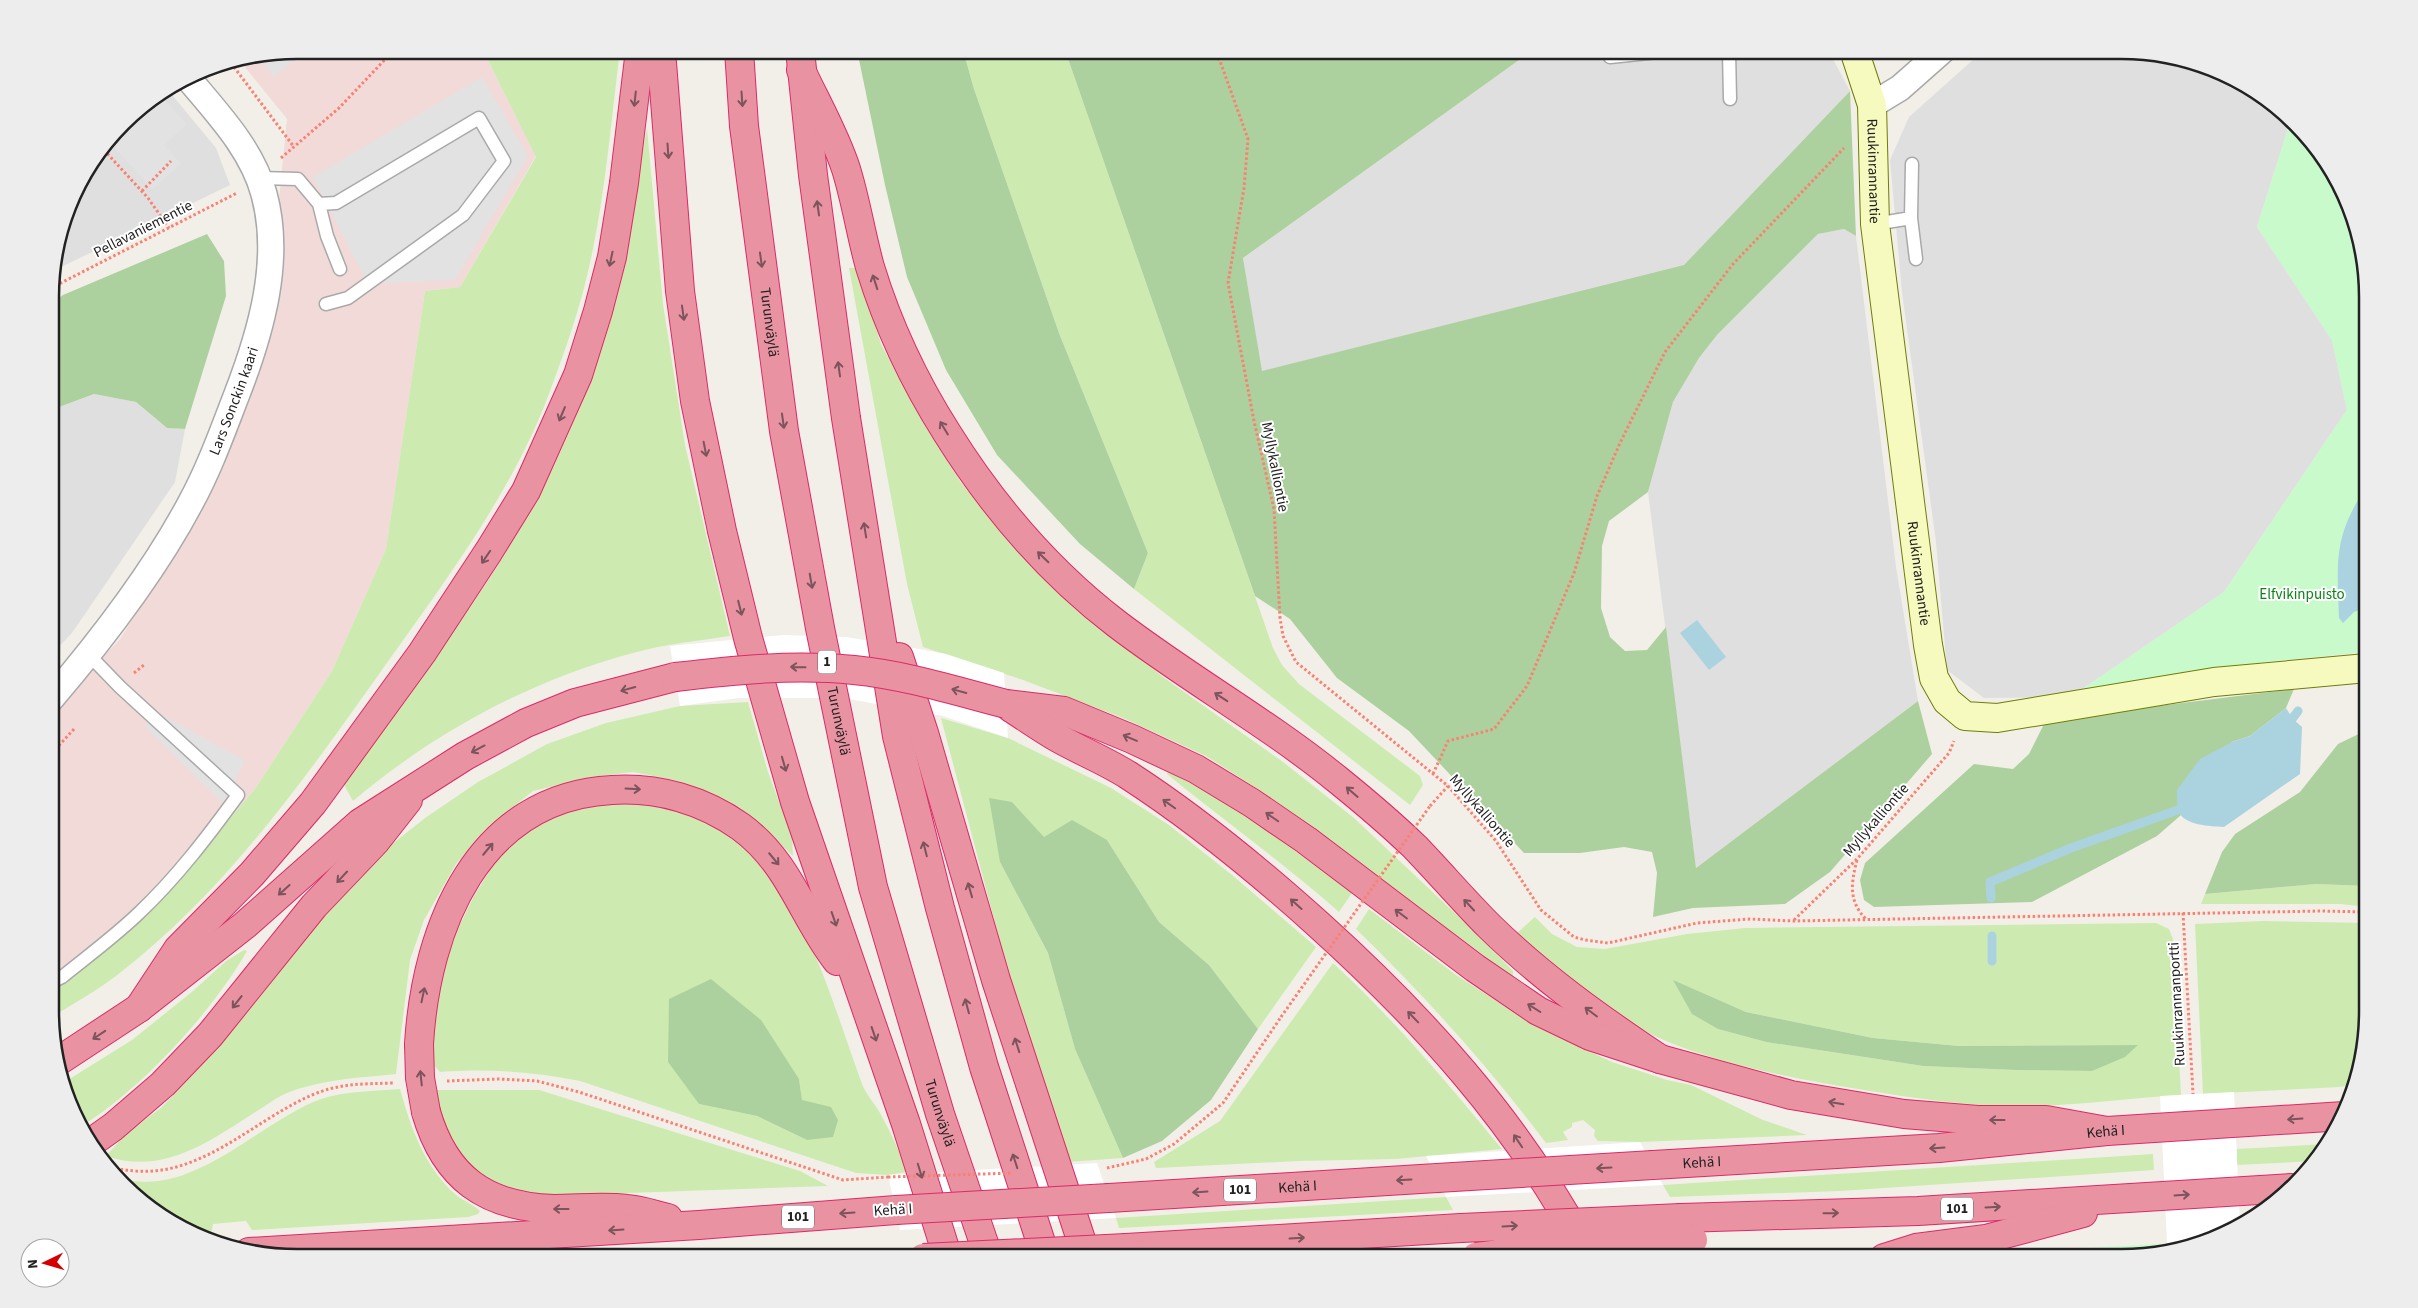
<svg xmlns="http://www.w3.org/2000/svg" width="2418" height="1308" viewBox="0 0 2418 1308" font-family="'Source Sans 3',sans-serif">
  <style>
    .residential { fill: #e0dfdf }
    .commercial { fill: #f2dad9 }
    .grass { fill: #cdebb0; fill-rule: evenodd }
    .forest { fill: #add19e }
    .park { fill: #c8facc }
    .parking { fill: #e2e2e2 }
    .water { fill: #aad3df }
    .pier { fill: #fff }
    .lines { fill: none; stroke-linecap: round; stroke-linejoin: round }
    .stream { stroke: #aad3df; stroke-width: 9 }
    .lane-casing { stroke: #a9a9a9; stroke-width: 15 }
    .street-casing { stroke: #a9a9a9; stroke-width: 28 }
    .secondary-casing { stroke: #707d05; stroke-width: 30 }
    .highway-casing { stroke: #dc2a67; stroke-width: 30 }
    .path { stroke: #fa8072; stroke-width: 3; stroke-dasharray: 2.5 2.5; stroke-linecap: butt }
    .lane { stroke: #fff; stroke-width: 12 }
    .street { stroke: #fff; stroke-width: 25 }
    .secondary { stroke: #f7fabf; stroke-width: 28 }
    .highway { stroke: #e892a2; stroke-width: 28 }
    .highway-bridge-casing { stroke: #dc2a67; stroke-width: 30; stroke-linecap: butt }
    .path-bridge { stroke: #fa8072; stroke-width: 3; stroke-dasharray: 2.5 2.5; stroke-linecap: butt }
    .highway-bridge { stroke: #e892a2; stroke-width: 28 }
    .oneway { stroke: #7b545c }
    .labels { text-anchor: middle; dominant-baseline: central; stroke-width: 4; stroke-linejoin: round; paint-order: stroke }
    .shield { fill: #fff; stroke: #646464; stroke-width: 1 }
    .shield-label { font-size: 14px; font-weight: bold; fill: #222 }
    .street-label { font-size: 15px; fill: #222; stroke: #fff }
    .park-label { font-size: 15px; fill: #0c8416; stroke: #fff }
    .rim { fill: none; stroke: #222; stroke-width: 2.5 }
  </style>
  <rect width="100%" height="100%" fill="#f2efe9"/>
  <path class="residential" d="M1533,50h295l22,41 -166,174 -347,413 -45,-119 -49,-301z
    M1984,50h137l64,8 46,18 53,35 7,8 -34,108 75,113 15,70 -123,182 -153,105 -87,1 -37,-28 -11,-128 -34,-250 -12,-132 19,-43z
    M168,90l48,58 14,37 -177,86 23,-84 58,-76z
    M1844,229l12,7 40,331 22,134 -222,167 -48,-376 25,-90 26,-44 18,-23 101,-101z
    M94,394l42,8 31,26 18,1 -10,53 -103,151 -21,22v-245z"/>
  <path class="commercial" d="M297,50h186l53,106 -76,131 -35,4 -39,258 -54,122 -77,118 -109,128 -72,57 -22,14 -1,-275 69,-74 84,-133 42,-98 19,-70 18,-83 -5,-45 9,-91 -47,-58z"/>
  <path class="grass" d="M483,50h137c-10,80 -16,163 -37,242 -8,29 -18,59 -29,88 -34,98 -95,182 -155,266 -84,118 -167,241 -283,330 -20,15 -43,28 -64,41v-29l22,-14 72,-57 109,-128 77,-118 54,-122 39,-258 35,-4 76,-130z
    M963,50h102l208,598 9,17 17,19 121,92 3,9 -13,20 -276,-216 14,-36 -89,-220 -85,-244z
    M647,128l16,176 22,141 45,191c-32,5 -66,8 -97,17 -104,28 -198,79 -280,148l-10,-18c25,-32 47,-65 70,-99 13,-19 29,-37 43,-57 67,-92 122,-197 154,-306 7,-25 15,-52 19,-78 7,-38 10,-77 18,-115z
    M849,268h8l24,76 39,73 40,64 48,58 52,52 103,86 120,85 71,56 121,114 38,39v6l-252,-186 -55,-35 -83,-38 -100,-38 -100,-33 -16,-63z
    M748,702l20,70 24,65 1,19 -42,-40 -35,-21 -43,-15 -40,-8 -34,4 -66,15 -47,38 -30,35 -32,56 -14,40 -14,114c-36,4 -74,5 -109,19 -10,4 -20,12 -30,18 -46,29 -93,65 -151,45l19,-21 37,-28 39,-41 115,-142 56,-64 53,-42 53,-36 69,-38 59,-21 74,-17z
    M941,718l67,20 103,50 58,37 63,50 84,72 -58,82 -49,-64 -50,-43 -52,-82 -63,-2 -32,-36 -12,60 48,91 27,96 48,109 -56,4 -68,-224z
    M1168,771l46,25 56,36 82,61 -13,19c-55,-49 -115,-91 -172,-138z
    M626,801c17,2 58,6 71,12 100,48 129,173 164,268 4,13 13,21 19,32 11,20 20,38 26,59l-18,3 -32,-2 -276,-92c-46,-9 -92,-13 -140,-9l-9,-10 2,-51 6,-35 12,-33 23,-47 26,-42 28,-24 33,-19zM799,1079l8,61 -50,-24 -58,-12z
    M2316,884l52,2v21l-28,-3h-139l4,-10z
    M1369,909l87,66 50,32 57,32 49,23 55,18 24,5 72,35 44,15 -167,7 -42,-1 -4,-5 1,-6 -12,-10 -11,3v4l-9,5 5,8 -22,3c-58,-77 -121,-147 -190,-214z
    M1535,917l17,17 25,13 28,2 82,-15 58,-6 411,-5 13,6 4,10 8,156c-55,3 -111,12 -166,11 -51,0 -101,-8 -151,-16 -66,-11 -135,-23 -198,-49 -52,-22 -111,-67 -149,-108zM1674,981l72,31 127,26 86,8 178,-1 -45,26 -77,-1 -92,-4 -157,-24 -48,-13z
    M2263,921l105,2v88l-8,64 -4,9 -16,3 -137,7 -8,-170z
    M244,950l3,1c-35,61 -106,139 -167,176l-11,-22 -6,-22 69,-43 61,-49 33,-30z
    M1333,963c62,57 115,121 169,186l-106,10 -97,2 -143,7 -2,-6 66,-41z
    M400,1089c11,39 24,77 55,105 8,7 18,10 25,17l-2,3 -10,3 -216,13 -6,-9 -33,3 -2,11 -14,1 -10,-4 -53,-35 -17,-20c73,25 141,-55 204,-78 25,-8 54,-8 79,-10z
    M436,1090h103l261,81 28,15 -285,10c-67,-7 -96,-42 -107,-106z
    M2327,1144l-11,17 -79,4v-16z
    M2153,1154l1,16 -314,21 -170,6 -7,-12z
    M1446,1197l7,13 -334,18 -3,-10z"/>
  <path class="forest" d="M857,50h106l11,39 85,244 89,220 -14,36 -54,-45 -83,-89 -51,-85 -39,-93 -22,-92z
    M1065,50h468l-290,208 19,113 422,-106 166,-174 6,145 -12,-7 -26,5 -101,101 -18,23 -26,44 -25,90 -39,29 -7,25 -1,62 9,29 15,14 22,-1 19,-23 30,241 222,-167 14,53 -102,118 -45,32 -92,4 -40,9 4,-44 -5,-21 -28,-5 -44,6h-56l-115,-122 -72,-53 -47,-59 -35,-23z
    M207,234l17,27 2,35 -41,133 -18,-1 -31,-26 -42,-8 -43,16v-107l12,-8z
    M2294,689l-8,19 -36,28 -18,6 -54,69 3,4 -24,21 -125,66 -158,5 -10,-7 -4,-20 5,-17 109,-99 39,5 16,-15 17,-34z
    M2367,730l1,156 -52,-2 -111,10 17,-42 13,-18 65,-42 38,-48z
    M989,798l23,4 32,35 28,-17 35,20 52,82 50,43 49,64 -47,71 -49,41 -39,17 -48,-109 -27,-96 -48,-91z
    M711,979l50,41 38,59 3,21 29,7 7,13 -5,17 -26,3 -50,-24 -58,-12 -31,-42 1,-63z
    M1673,980l73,32 127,26 86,8 179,-1 -13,12 -33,14 -77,-1 -92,-4 -157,-24 -48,-13 -26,-15z"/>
  <path class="park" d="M2291,119l35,40 29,58 11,48 1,387 -101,10 -195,35 153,-105 123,-182 -15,-70 -75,-113z
    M2209,1241l-9,4 -63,12 -146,1 62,-8z"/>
  <path class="parking" d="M297,50h9l-32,27 -15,-19z
    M482,77l46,79 -73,124 -87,4 -55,-107z
    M160,95l27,29 -23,21 17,19 -28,25 -43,-46 24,-32z
    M154,710l91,51 -22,42 -78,-76z"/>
  <path class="water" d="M2367,486v121l-13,5 -11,11 -4,-5c-2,-57 -6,-82 28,-132z
    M1697,620l29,37 -17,13 -29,-37z
    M2286,708l7,11 9,8 -2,47 -76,53c-13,-1 -41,-1 -46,-17 -1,-6 -1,-14 -1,-20l23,-31 32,-17 18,-6z"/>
  <path class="pier" d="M783,635l63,2 51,8 49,9 58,19 4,65 -65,-22 -100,-18h-104l-59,8 -10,-60z
    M2234,1092l6,133 -31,16 -42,2 -7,-147z
    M1640,1142l23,43 -217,12 -20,-41z
    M1097,1163l19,55 -216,12 -12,-55z"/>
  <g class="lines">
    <path class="stream" d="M2286,727l12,-16
      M1991,898l-1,-16 81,-34 118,-42
      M1992,936v25"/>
    <defs>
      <path id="lane" d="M1729,51l1,48
        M1610,57l48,-5 76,-2
        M1912,164l-1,54 5,41
        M259,178l39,1 21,25 17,-1 143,-85 25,43 -41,54 -115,83 -22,6
        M319,204l8,32 13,33
        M1875,224l36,-6
        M52,982l10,-5c26,-21 53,-41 77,-64 38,-36 69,-77 99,-118l-118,-108 -31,-32"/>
      <g id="street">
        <path d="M1872,105l28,-17 43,-38"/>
        <path id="s1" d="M51,699c52,-61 103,-127 140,-197 19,-35 32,-72 46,-108 24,-62 45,-134 27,-200 -12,-45 -47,-81 -76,-116"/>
      </g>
      <g id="secondary">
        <path id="s2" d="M1854,50l18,55 3,119 53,421 6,33 13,23 18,15 32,2 217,-36 153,-14"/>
      </g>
      <g id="highway">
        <path d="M661,50l19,241 15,110 27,130 26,107 47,164 111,322 42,134"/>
        <path id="s3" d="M739,50l5,76 40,305 36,197 53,259 67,227 49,144"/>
        <path d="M800,50l13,125 33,243 51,318 43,172 44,159 62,191"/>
        <path d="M801,70c15,32 34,65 45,99 10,32 15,66 24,98 18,59 44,114 77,166 45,72 102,139 170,191 72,55 151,99 221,156 26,21 53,44 77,67 25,26 49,54 74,79 52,51 111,93 171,133"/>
        <path d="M899,657l25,76 72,247 91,278"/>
        <path d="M1006,704l58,7 68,28 64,30 56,34 54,37 169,128 63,43 52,25 70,23 131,36 113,19 74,6h68l61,11"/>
        <path d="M1011,708c16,10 31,21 47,30 23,13 48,23 70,37 68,44 131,96 191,150 102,92 197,196 262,318"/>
        <path d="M139,1008l39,-59 74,-75 61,-71 109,-150 67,-102 37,-60 52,-116 20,-64 14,-54 12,-74 16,-133"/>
        <path d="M419,1044c7,-117 59,-247 193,-254 46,-3 91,10 129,37 49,36 61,89 96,134"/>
        <path d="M57,1062l82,-54 106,-83 115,-102 105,-67 61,-33 49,-20 100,-26"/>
        <path d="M426,1112c19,66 60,95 128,97 24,0 49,-3 73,0 14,1 28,6 41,9"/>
        <path d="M89,1144l24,-17 50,-43 47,-49 104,-129 61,-64 33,-42"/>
        <path id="s4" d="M1653,1165l286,-17 168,-17 237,-15"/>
        <path id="s5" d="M1109,1198l328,-20"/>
        <path d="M1681,1218l237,-7 373,-23"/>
        <path d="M1126,1248l335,-20"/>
        <path d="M249,1252l450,-27 197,-15"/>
        <path d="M1884,1258l32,-10 70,-9 97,-26"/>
      </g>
    </defs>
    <use href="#lane" class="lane-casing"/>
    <use href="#street" class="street-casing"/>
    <use href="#secondary" class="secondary-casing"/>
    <use href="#highway" class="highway-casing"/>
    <path class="path" d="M1212,50l8,11 28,78 -4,49 -16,95 26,138 20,88 6,109 3,18 13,26 152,124 48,55 45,69 33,27 11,3 23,3 89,-20 53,-4 43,2 528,-10 47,1
      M231,63l63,84
      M104,150l44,48 21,30
      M281,158l58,-50 55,-58
      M142,191l29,-30
      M51,288l186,-95
      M134,673l10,-8
      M52,753l23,-25
      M1433,774l15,-33 46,-12 33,-43 47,-113 23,-77 23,-53 45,-91 68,-88 111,-116
      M1430,806l18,-20
      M1857,860c-6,23 -9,42 10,60
      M2183,913l10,181
      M1794,920l63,-61 92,-106 5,-12
      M447,1081l52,-2 38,2 42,11 264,88 45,-3
      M107,1163c10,7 18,7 29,8 67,5 118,-51 176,-76 28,-12 51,-11 82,-12
      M1107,1168l39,-9 28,-15 49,-41 58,-86
      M2206,1241v1"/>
    <use href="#lane" class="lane"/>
    <use href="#street" class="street"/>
    <use href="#secondary" class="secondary"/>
    <use href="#highway" class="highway"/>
    <defs>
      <path id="highway-bridge" d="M675,677c59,-7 119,-13 179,-7 51,5 102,21 152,34
        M419,1044l1,34 6,34
        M1437,1178l216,-13
        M896,1210l213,-12
        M1461,1228l220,-10
        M1476,1257l80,-10 137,-7
        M923,1258l203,-10"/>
    </defs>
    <use href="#highway-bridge" class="highway-bridge-casing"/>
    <path class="path-bridge" d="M1281,1017l149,-211
      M888,1177l125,-4"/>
    <use href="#highway-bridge" class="highway-bridge"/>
  </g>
  <defs><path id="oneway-shaft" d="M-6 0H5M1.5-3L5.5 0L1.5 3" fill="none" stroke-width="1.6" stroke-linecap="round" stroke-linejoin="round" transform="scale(1.25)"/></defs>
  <g class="oneway">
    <use href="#oneway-shaft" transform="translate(635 99) rotate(96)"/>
    <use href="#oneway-shaft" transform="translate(742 99) rotate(86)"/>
    <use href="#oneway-shaft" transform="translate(668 151) rotate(86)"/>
    <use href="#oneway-shaft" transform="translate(818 208) rotate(-98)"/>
    <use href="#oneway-shaft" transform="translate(611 259) rotate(102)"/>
    <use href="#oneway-shaft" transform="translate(761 260) rotate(82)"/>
    <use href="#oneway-shaft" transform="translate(875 282) rotate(-108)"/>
    <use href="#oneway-shaft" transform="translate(683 313) rotate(82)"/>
    <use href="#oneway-shaft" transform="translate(839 369) rotate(-98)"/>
    <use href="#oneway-shaft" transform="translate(562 414) rotate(113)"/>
    <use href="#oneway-shaft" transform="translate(783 421) rotate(82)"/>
    <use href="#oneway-shaft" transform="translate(944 428) rotate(-121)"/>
    <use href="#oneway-shaft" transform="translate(705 449) rotate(79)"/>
    <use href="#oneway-shaft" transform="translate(865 530) rotate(-99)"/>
    <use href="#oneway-shaft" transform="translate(486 557) rotate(124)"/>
    <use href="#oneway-shaft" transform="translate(1043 557) rotate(-136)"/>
    <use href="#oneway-shaft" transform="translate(811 581) rotate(80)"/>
    <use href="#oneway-shaft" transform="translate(740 608) rotate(76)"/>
    <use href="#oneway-shaft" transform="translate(798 667) rotate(-179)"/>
    <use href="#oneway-shaft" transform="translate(628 689) rotate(165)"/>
    <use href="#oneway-shaft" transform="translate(959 691) rotate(-165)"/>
    <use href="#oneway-shaft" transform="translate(1221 697) rotate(-147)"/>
    <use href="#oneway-shaft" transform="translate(1130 738) rotate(-157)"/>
    <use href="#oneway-shaft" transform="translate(478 749) rotate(152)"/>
    <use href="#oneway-shaft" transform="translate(784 764) rotate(74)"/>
    <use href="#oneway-shaft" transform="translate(633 789) rotate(3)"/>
    <use href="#oneway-shaft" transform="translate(1352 792) rotate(-139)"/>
    <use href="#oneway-shaft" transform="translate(1169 804) rotate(-145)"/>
    <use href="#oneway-shaft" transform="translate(1272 817) rotate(-145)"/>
    <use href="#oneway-shaft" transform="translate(488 849) rotate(-50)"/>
    <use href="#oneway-shaft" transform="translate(925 849) rotate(-104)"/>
    <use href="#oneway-shaft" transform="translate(774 859) rotate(50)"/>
    <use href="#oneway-shaft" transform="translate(342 877) rotate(133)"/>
    <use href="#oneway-shaft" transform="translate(284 890) rotate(138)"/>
    <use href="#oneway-shaft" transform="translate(970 890) rotate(-106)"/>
    <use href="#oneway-shaft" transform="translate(1296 904) rotate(-138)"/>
    <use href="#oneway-shaft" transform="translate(1469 905) rotate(-133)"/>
    <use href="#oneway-shaft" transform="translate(1401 914) rotate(-143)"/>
    <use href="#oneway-shaft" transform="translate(834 919) rotate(71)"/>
    <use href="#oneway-shaft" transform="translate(423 995) rotate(-78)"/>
    <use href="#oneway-shaft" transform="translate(237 1002) rotate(128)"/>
    <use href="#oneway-shaft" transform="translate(967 1006) rotate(-105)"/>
    <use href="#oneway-shaft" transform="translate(1534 1008) rotate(-148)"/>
    <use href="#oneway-shaft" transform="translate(1591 1012) rotate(-143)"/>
    <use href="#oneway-shaft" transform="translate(1413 1017) rotate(-134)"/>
    <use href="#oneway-shaft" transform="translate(874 1034) rotate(71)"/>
    <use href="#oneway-shaft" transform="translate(99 1035) rotate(146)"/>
    <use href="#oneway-shaft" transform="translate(1017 1045) rotate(-108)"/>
    <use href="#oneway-shaft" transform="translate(421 1078) rotate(-96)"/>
    <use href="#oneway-shaft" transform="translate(1836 1103) rotate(-171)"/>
    <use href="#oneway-shaft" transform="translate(2295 1119) rotate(176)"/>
    <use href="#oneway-shaft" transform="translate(1997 1120) rotate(-180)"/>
    <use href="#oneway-shaft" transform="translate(1518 1141) rotate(-124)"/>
    <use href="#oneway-shaft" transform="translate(1937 1148) rotate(176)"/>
    <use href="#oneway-shaft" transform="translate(1015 1161) rotate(-108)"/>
    <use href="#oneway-shaft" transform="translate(1604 1168) rotate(177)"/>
    <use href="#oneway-shaft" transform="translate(920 1171) rotate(73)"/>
    <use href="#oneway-shaft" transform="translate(1404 1180) rotate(177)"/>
    <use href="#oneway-shaft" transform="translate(1200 1192) rotate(176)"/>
    <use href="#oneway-shaft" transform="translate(2182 1195) rotate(-4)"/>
    <use href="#oneway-shaft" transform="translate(1993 1207) rotate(-3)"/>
    <use href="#oneway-shaft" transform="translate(561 1209) rotate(-180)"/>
    <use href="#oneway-shaft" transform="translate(847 1213) rotate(176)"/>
    <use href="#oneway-shaft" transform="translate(1831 1213) rotate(-1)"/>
    <use href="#oneway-shaft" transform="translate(1510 1226) rotate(-3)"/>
    <use href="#oneway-shaft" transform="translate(616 1230) rotate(176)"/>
    <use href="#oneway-shaft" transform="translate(1297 1238) rotate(-3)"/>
  </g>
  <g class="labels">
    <g class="shield">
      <rect x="818" y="650.5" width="18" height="23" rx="4"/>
      <rect x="1224" y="1178.5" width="32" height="23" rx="4"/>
      <rect x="1941" y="1197.5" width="32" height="23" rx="4"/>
      <rect x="782" y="1205.5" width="32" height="23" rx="4"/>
    </g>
    <g class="shield-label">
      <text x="827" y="662">1</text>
      <text x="1240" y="1190">101</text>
      <text x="1957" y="1209">101</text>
      <text x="798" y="1217">101</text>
    </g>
    <g class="street-label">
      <text stroke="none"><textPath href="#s2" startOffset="124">Ruukinrannantie</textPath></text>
      <text transform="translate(143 229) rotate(-27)">Pellavaniementie</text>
      <text stroke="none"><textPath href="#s3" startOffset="274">Turunväylä</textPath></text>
      <text stroke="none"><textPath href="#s1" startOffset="352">Lars Sonckin kaari</textPath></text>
      <text transform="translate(1275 467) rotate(79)">Myllykalliontie</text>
      <text stroke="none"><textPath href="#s2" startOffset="529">Ruukinrannantie</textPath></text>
      <text stroke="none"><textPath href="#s3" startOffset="679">Turunväylä</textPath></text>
      <text transform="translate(1482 811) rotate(49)">Myllykalliontie</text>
      <text transform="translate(1876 820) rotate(-49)">Myllykalliontie</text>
      <text transform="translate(2177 1004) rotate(-93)">Ruukinrannanportti</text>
      <text stroke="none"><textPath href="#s3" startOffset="1084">Turunväylä</textPath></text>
      <text stroke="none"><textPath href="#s4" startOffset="454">Kehä I</textPath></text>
      <text stroke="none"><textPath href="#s4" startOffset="49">Kehä I</textPath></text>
      <text stroke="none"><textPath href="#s5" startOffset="189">Kehä I</textPath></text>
      <text transform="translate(893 1210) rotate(-4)">Kehä I</text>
    </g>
    <g class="park-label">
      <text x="2302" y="594">Elfvikinpuisto</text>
    </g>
  </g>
  <path d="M0 0H2418V1308H0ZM297 59H2121A238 238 0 0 1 2359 297V1011A238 238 0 0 1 2121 1249H297A238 238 0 0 1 59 1011V297A238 238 0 0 1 297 59Z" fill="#ededed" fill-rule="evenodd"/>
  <path class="rim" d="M297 59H2121A238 238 0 0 1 2359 297V1011A238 238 0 0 1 2121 1249H297A238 238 0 0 1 59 1011V297A238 238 0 0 1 297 59Z"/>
  <g transform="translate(45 1263) rotate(265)"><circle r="24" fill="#ffffff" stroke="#a7a7a7"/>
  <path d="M0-4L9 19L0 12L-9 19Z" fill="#d40000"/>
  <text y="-8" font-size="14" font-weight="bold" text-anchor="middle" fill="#222222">N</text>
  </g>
</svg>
